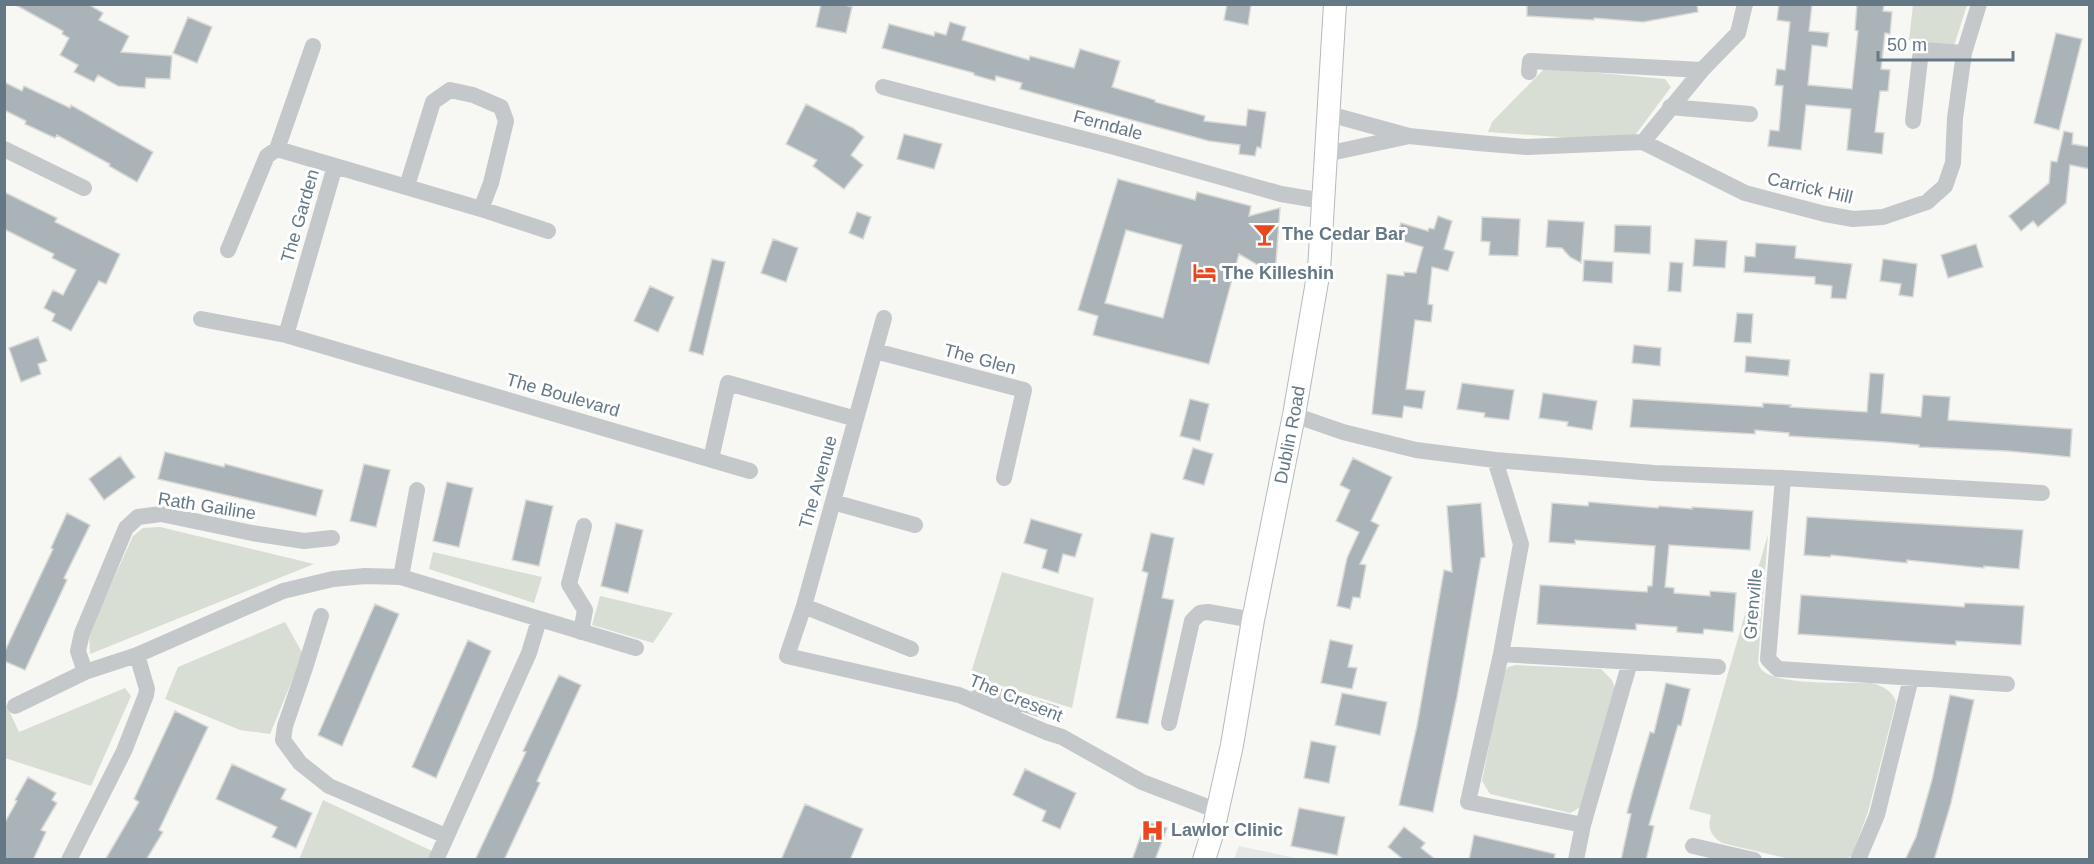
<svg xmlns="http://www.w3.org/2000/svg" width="2094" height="864" viewBox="0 0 2094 864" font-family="Helvetica,sans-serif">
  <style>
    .built { fill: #e7e8e6 }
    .green { fill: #d8ded4 }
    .building { fill: #aab3b8; stroke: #d8d8d6; stroke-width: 1.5; fill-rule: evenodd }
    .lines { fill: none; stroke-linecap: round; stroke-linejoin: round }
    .secondary-casing { stroke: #b4babe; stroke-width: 24 }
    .street { stroke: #c4c8cb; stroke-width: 16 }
    .secondary { stroke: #fff; stroke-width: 22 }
    .labels { text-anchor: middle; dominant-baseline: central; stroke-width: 6; stroke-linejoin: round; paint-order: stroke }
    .street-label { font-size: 18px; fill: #647886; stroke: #fff }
    .poi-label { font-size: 18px; font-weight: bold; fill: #647886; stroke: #fff; text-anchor: start }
  </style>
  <rect width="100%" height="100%" fill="#f7f7f3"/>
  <path class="built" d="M1239,846l61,13h-66z"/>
  <path class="green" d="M1913,5h54l-13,41 -45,-6z
    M1545,68l120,11 6,8 -41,55 -142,-10 4,-10z
    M160,527l154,37 -224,90 -1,-21 44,-97 10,-8z
    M1768,534l-10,129c1,2 3,7 5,8 18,15 84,11 109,12 10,3 21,8 24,19l-28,110 -16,43 -5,4 -53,1 -72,-17c-11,-7 -15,-15 -11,-28l-22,-6z
    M433,552l109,25 -8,26 -105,-34z
    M1002,572l92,26 -22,110 -102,-32z
    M600,596l73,17 -20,30 -61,-18z
    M285,622l18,32 -33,80 -30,-4 -75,-31 13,-32z
    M1516,665l85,4 11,11 4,11 -35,116 -11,6 -80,-19 -8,-13 21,-108 5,-6z
    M125,688l6,8 -40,90 -86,-28 -1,-58 15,32z
    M323,800l109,51 -4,8 -129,1z"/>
  <path class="building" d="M14,4h74l15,9 -4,7 30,16 -8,16 51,4 -2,23 -24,-1 -1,10 -27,-2 -20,-11 -4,7 -20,-10 4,-7 -18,-10 9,-17 -7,-4 1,-3z
    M821,4h20l11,3 -6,26 -30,-6z
    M1227,4h24l-3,21 -24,-5z
    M1527,4h170l1,8 -55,10 -49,-4v2l-67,-4z
    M1779,4h33l-3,27 20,2 -2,14 -15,-2 -4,40 44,4 6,-58 -3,-1 2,-26h27l-1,7 9,1 -2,22 -5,-1 -4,36 9,1 -2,21h-8l-5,41 9,1 -2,21 -35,-4 4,-41 -45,-4 -5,45 -33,-4 2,-16 9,1 4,-45 -8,-1 2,-16 8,1 5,-48 -13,-2z
    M188,17l24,10 -15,36 -24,-10z
    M950,22l16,5 -4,13 67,20 1,-4 44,12 6,-19 40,12 -8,26 43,13v2l50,14 -1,5 42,5 2,-17 18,3 -5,36 -4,-1 -2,9 -16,-2 1,-9 -31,-4 -48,-13 -141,-39 2,-6 -26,-7 -1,5 -21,-6v-2l-92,-25 7,-24 45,12 1,-4 11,3z
    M2056,33l26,6 -23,91 -25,-7z
    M4,82l18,9 2,-5 46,22 1,-3 82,47 -16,30 -28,-16 1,-2 -53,-29 -2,3 -30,-14 1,-3 -22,-11z
    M806,104l47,24 11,9 -13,18 12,10 -19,24 -31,-23 4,-6 -31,-16z
    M2064,131l9,2 -1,11 18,3v22l-20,-4 -4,38 -28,24 -5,-6 -12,10 -12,-15 40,-33 2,-22 6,1z
    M904,134l38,10 -8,25 -37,-10z
    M1118,179l77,21 2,-8 54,14 -2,10 31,-8 -5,67 -36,-21 -30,110 -116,-29 5,-19 -20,-6zM1126,230l56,15 -19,73 -58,-15z
    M4,192l53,26 -2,4 65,32 -14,30 -7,-3 -28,50 -19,-10 3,-7 -11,-6 9,-18 10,5 13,-25 -24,-12 2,-4 -50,-25z
    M857,212l14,5 -8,22 -14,-6z
    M1438,216l14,5 -8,28 10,3 -6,19 -16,-4 -4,37 5,1 -2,17 -16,-2 -9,69 19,2 -3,18 -18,-3 -2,12 -30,-4 15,-140 17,2v-4l12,1 7,-26 -27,-8 5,-16 27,8 1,-3 5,1z
    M1482,217l38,2 -2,37 -29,-1 1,-13 -9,-1z
    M1548,220l36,2 -3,41 -11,-6 -8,-9 -16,-1z
    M1615,225l36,1 -1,28 -36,-2z
    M773,239l25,9 -12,34 -25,-9z
    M1695,239l32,2 -2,27 -32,-2z
    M1756,243l40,3 -1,12 57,6 -6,35 -15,-1 1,-12 -17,-2v-7l-71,-5 1,-16 10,1z
    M1976,244l7,23 -35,11 -7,-23z
    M712,259l13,3 -22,93 -14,-4z
    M1883,259l34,5 -4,33 -14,-2 2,-11 -21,-3z
    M1584,260l29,2 -1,21 -29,-2z
    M1670,262l13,1 -2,29 -13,-1z
    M650,286l24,11 -16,35 -24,-11z
    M1737,313l16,1 -2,29 -17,-1z
    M38,337l9,24 -9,3 3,10 -20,8 -12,-34z
    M1634,345l27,3 -1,18 -28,-3z
    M1746,356l44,4 -2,16 -43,-4z
    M1870,373l14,1 -3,39 40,4 2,-22 27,2 -2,23 124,9 -2,28 -62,-6 -89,-4v-2l-33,-3 -97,-6v-3l-34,-3v4l-125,-7 3,-28 130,8v-4l28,2 -1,2 77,5z
    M1462,383l52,7 -5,30 -25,-3 1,-4 -28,-4z
    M1543,393l54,8 -5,29 -25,-4 1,-4 -29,-4z
    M1190,399l19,5 -9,37 -20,-5z
    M1193,448l20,6 -9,31 -21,-6z
    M165,452l59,15 1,-3 98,26 -7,26 -158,-37z
    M120,456l15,21 -31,23 -15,-21z
    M1353,458l39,19 -21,44 8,4 -19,39 6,1 -6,33 -7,-1 -3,12 -13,-3 10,-48 12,-26 -23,-11 14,-31 -10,-5z
    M364,464l26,6 -14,57 -26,-6z
    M447,482l26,6 -14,59 -26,-6z
    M526,500l27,6 -14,60 -27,-6z
    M1589,502l69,6 1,-2 33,3v-2l61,4 -3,39 -81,-5 -4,42 9,1v5l36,3v-5l26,2 -3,39 -29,-3 -1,5 -26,-2v-5l-41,-3v6l-99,-6 3,-39 107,7 1,-6h4l3,-40 -80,-6v4l-26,-2 3,-39 36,3z
    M1481,503l4,54 -4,1 -24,139 -24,115 -34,-7 18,-79 27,-156 8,2 -5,-66z
    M67,513l23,12 -26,53 3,2 -42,90 -21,-9v-8l49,-104 -2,-1z
    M1807,517l216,13 -4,39 -35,-3v2l-77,-8v3l-76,-8 -1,2 -26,-2z
    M1031,519l51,15 -7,23 -12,-3 -5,19 -16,-5 5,-18 -23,-7z
    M616,523l27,7 -15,63 -27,-7z
    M1151,533l23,5 -12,60 12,2 -26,124 -32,-6 32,-145 -6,-2z
    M1801,595l163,12 1,-4 59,3 -3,39 -65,-4v4l-158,-11z
    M375,604l24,10 -57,132 -24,-11z
    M468,640l23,11 -55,127 -24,-11z
    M1330,640l23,5 -5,22 9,1 -5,21 -31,-6z
    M559,675l22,10 -44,96 3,2 -36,77h-29l51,-108 -3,-1z
    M1666,683l24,6 -9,37 -3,-1 -29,100 5,1 -8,34h-25l10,-46 -4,-1 5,-19 18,-62 4,1z
    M1342,693l45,9 -7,33 -45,-10z
    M1950,695l24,5 -23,103 -17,57h-29l11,-23 16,-57z
    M175,711l33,16 -49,103 4,2 -17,28h-41l34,-58 -5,-3z
    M1311,741l25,5 -7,37 -25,-5z
    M232,764l54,25 -5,10 31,14 -16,35 -24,-11 5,-10 -61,-28z
    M1025,769l51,24 -16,36 -18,-8 4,-10 -33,-16z
    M28,777l28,16 -4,7 5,3 -16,27 5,2 -13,28h-29v-36l13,-23 -2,-1z
    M805,804l58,25 -13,31h-69z
    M1299,808l46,9 -8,38 -46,-9z
    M1146,821l21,7 -12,32h-23z
    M1404,827l21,16 -4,5 15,12h-32l-16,-13z
    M1474,835l81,19 -1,6h-85z"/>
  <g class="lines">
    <defs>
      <g id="secondary">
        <path id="s1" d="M1204,860l9,-29 19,-86 21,-125 41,-205 25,-145 16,-266"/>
      </g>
    </defs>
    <use href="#secondary" class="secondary-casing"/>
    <path class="street" d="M1529,72l1,-11 172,9
      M883,87l228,59 170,48 42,7
      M1670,107l80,7
      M1329,114l80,22 69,7 49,4 116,-5 102,51 80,21 28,5 30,-2 44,-15 18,-16 8,-23 2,-45 9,-65 15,-49
      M1913,121l8,-71 43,3
      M1643,142l59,-72 36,-37 7,-29
      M4,149l80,39
      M277,149l36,-103
      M1326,154l79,-17
      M335,166l146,43 67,22
      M407,186l26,-84 17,-12 23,5 28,12 5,14 -15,62 -10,26
      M228,250l39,-94 10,-7 58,17 -49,169
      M884,318l-80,288 -17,50 172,39 87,37 16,5 80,45 76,29
      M201,319l85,16 464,136
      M875,351l149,39 -20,88
      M1294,415l49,17 73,18 79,10 159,13 129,5 259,15
      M711,459l17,-76 128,36
      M1495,460l26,84 -20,110 -33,148 115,23
      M1783,478l-15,181 10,10 229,15
      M833,502l82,23
      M401,577l16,-87
      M804,606l107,43
      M321,616l-16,52 -20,58 -2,14 17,23 29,23 117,50
      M581,632l4,-22 -16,-26 15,-58
      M1501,654l217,13
      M85,672l-7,-21 4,-18 44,-105 12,-11 23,-3 91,19 52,8 28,-3
      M980,690l37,12 -6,15
      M1017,702l39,12
      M15,706l70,-34 52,-17 146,-64 50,-12 32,-3 36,1 235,71
      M1169,723l23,-102 8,-8 8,-1 45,8
      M1693,846l61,14
      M69,860l55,-109 22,-56 1,-6 -10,-34
      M436,860l93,-207 10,-33
      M1576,860l7,-35 47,-163
      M1858,860l19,-45 34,-137"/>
    <use href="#secondary" class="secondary"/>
  </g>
  <defs>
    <symbol id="bar-bare" viewBox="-9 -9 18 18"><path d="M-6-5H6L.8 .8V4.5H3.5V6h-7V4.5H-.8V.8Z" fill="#eb471e" stroke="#fff" stroke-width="2.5" paint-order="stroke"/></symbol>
    <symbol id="hotel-bare" viewBox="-9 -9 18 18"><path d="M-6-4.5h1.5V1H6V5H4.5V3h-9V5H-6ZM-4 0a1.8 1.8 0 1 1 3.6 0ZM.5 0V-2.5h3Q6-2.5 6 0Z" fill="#eb471e" stroke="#fff" stroke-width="2.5" paint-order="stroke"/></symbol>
    <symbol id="hospital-bare" viewBox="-9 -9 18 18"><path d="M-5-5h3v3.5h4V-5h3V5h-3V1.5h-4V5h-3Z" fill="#eb471e" stroke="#fff" stroke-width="2.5" paint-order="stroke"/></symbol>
  </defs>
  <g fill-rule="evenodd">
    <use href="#bar-bare" x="1248" y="218" width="33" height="33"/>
    <use href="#hotel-bare" x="1188" y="256" width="33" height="33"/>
    <use href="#hospital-bare" x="1136" y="814" width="33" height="33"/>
  </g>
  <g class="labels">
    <g class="street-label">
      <text transform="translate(1108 125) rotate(15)">Ferndale</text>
      <text transform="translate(1810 188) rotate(13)">Carrick Hill</text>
      <text transform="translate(300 216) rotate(-74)">The Garden</text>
      <text transform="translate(980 359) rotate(15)">The Glen</text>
      <text transform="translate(563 395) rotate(16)">The Boulevard</text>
      <text stroke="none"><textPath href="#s1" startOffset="434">Dublin Road</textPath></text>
      <text transform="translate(818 482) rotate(-74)">The Avenue</text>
      <text transform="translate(207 506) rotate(9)">Rath Gailine</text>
      <text transform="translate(1753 604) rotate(-85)">Grenville</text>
      <text transform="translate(1016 698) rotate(22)">The Cresent</text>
    </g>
    <g class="poi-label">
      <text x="1282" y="234">The Cedar Bar</text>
      <text x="1222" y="273">The Killeshin</text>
      <text x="1171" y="830">Lawlor Clinic</text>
    </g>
  </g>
  <rect width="2094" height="864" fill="none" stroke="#647886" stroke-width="12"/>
  <path d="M1878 51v9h135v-9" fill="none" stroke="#647886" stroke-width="3"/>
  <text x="1887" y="51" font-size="18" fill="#647886" stroke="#ffffff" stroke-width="4.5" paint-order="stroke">50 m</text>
</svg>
